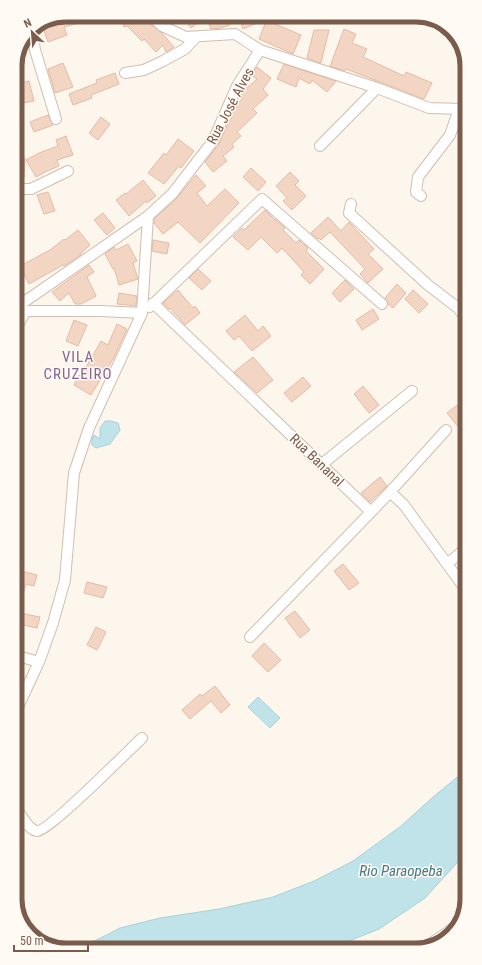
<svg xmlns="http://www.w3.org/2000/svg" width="482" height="965" viewBox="0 0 482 965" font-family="'Roboto Condensed',sans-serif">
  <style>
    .water { fill: #bfe3e8; stroke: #a5d3da }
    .building { fill: #f3d5c3; stroke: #e6bba3 }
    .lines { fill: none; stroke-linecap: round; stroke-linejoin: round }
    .minor-casing { stroke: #d1beb0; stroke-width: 12 }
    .minor { stroke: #fff; stroke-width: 10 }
    .labels { text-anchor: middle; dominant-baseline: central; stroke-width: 3; stroke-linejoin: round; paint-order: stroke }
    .street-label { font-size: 14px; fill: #7a5c4d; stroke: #fffaf3 }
    .neighbourhood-label { font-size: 15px; letter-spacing: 1px; fill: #846695; stroke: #fffaf3 }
    .water-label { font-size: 15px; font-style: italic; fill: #437c86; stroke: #fffaf3 }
    .rim { fill: none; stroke: #7a5c4d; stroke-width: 5 }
  </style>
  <rect width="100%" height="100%" fill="#fdf6ec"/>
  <path class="water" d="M105,421h6l7,2 2,7 -10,14 -14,4 -4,-3v-6l2,-4 6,4v-11z
    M258,697l22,21 -10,10 -22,-21z
    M466,770l1,82 -42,46 -46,31 -45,18 -257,3 43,-22 40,-10 59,-9 54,-12 41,-16 39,-20 48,-35 32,-29z"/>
  <path class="building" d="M66,15h14l2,7 -18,5 3,8 -19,7 -6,-17z
    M120,15h21l3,9 3,-3 14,11 13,15 -8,5 -3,-7 -7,7 -12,-13 -2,2 -15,-15 -3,1z
    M181,15h45l4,10 -9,3 -10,1 -5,-12 -15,11z
    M244,15h33l-3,2 -1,6 28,12 -8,19 -34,-15 8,-20 -24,10 -4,-11 5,-2z
    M344,29l12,5 -4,9 15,6 -4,8 41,19 2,-4 26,11 -8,16 -78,-30 -2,2 -14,-5z
    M314,30h15l-8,33 -14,-5z
    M63,63l10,24 -18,6 -7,-24z
    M284,64l52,17 -9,11 -15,-12 -2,4 -11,-6 -3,9 -19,-8z
    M257,67l14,11 -8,11 5,6 -15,14 4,4 -20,19 4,4 -9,8 2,3 -11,9 4,5 -14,11 -8,-10 14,-18 10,-23 3,-3 -1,-1 5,-12 7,-7 -3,-2v-2l17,-15 -6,-4z
    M115,73l4,11 -28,11 1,3 -19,7 -4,-11 28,-11 -1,-3z
    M29,81l5,20 -11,2 -5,-19z
    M48,115l5,10 -19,7 -4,-10z
    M101,117l9,7 -12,16 -9,-7z
    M66,136l7,19 -16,5 2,6 -12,5 -11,6 -10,-17 13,-7 19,-7 -2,-6z
    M178,139l16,12 -13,17 -2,-2 -15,18 -16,-11 16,-20 2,2z
    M16,158h9l-1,20h-8z
    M251,168l15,14 -8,9 -15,-14z
    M290,172l9,9 -4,4 11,11 -14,14 -9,-9 4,-3 -11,-12z
    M196,175l10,11 -9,7 10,13 18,-17 14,14 -39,40 -22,-21 -15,12 -9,-11v-4l22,-20z
    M143,180l13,16 -9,7 -1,-2 -17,15 -13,-16 9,-7 1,1z
    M48,192l7,19 -11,3 -7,-19z
    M265,210l10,10v-1l10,9 -2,2 13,13 3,-3 9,8 -2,3 18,18 -14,15 -9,-9 3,-3 -22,-24 -5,5 -16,-16 -13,13 -15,-13 9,-9 2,2z
    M103,213l12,15 -8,7 -13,-15z
    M328,217l13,14 8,-9 25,27 -6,5 15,15 -15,14 -8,-9 5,-5 -35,-37 -9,8 -2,-2 -1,1 -7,-6z
    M78,230l12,15 -10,9 1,1 -17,11 -1,-1 -34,19 -9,-18 30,-16 14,-11 1,1z
    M153,240l16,3 -2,11 -15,-3z
    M128,244l9,17 -4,2 5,16 -19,6 -5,-17 -1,1 -8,-15 9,-7 2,3z
    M89,265l5,7 -7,5 9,19 -15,8h-6l-6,-11 -9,8 -8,-9z
    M198,269l13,12 -9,9 -13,-12z
    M345,280l9,9 -14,13 -8,-9z
    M397,284l9,9 -13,15 -5,-4 -3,-6z
    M178,290l15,18 2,-2 5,7 -15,12 -15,-17 -1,1 -6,-6z
    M413,290l15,14 -9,9 -14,-14z
    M119,293l18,3 -1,10 -19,-2z
    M373,309l6,10 -17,11 -6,-10z
    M245,315l13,16 5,-5 8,10 -19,15 -13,-15 -5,4 -8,-9z
    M74,320l13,5 -9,21 -12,-5z
    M117,324l10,5 -14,30 -22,36 -17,-10 5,-10 2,1 20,-35 7,4z
    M253,357l20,23 -16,13 -23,-21z
    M303,377l8,9 -19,16 -8,-9z
    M363,386l16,19 -10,8 -15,-19z
    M465,399v36l-18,-22z
    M380,477l7,9 -17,16 -9,-9z
    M343,564l16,19 -10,7 -15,-19z
    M17,570l20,5 -3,11 -8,-2 -6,21h-3z
    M87,582l20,5 -4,11 -19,-5z
    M295,611l15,19 -10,8 -15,-20z
    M20,613l20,4 -3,11 -19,-4z
    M96,627l10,5 -9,18 -10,-5z
    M264,643l17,17 -13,12 -16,-16z
    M215,686l15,19 -9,8 -10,-12 -21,18 -8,-9 18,-16 2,2z"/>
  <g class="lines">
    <defs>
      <path id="minor" d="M150,15l12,11 24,11 49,-3 25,16
        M32,29l3,21 21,69
        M125,73l19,-3 19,-9 22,-12 11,-12
        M320,146l57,-58
        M16,189h15l37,-18
        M421,196l-5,-4 2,-15 32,-42 9,-26
        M351,204l-2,9 79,72 30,23 6,8
        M16,294l7,8 4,-2 121,-84 24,-22 41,-53 24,-55 23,-36 117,38 52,20 34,1
        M153,303l218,209 19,-20 14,13 62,85
        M150,307l112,-108 120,105
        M16,311h84l42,2
        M16,328l10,-17
        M321,465l91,-74
        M390,492l56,-62
        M447,564l18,-15
        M250,637l121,-125
        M18,656l21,6
        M18,707l21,-45 14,-39 12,-43 9,-107 15,-45 53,-115 6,-97
        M18,811c5,7 11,19 19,20 11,1 92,-81 105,-93
        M427,946l24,-16 10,-10"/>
    </defs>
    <use href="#minor" class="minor-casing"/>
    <use href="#minor" class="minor"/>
  </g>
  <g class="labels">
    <g class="street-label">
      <text transform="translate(230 106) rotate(-62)">Rua José Alves</text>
      <text transform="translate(317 460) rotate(44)">Rua Bananal</text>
    </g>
    <g class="neighbourhood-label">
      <text x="78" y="357">VILA<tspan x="78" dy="17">CRUZEIRO</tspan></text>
    </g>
    <g class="water-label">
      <text x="401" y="871">Rio Paraopeba</text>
    </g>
  </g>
  <path d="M0 0H482V965H0ZM66 22H416A44 44 0 0 1 460 66V899A44 44 0 0 1 416 943H66A44 44 0 0 1 22 899V66A44 44 0 0 1 66 22Z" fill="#fffaf3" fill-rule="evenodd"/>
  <path class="rim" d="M66 22H416A44 44 0 0 1 460 66V899A44 44 0 0 1 416 943H66A44 44 0 0 1 22 899V66A44 44 0 0 1 66 22Z"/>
  <g transform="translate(32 32) rotate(334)" stroke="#fffaf3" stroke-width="3" paint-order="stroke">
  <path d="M0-3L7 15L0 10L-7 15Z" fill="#7a5c4d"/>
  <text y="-6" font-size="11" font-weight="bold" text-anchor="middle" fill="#7a5c4d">N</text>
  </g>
  <path d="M14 945v6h74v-6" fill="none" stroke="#7a5c4d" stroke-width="2"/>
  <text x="20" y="945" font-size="12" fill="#7a5c4d" stroke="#fffaf3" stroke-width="3" paint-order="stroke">50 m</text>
</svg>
